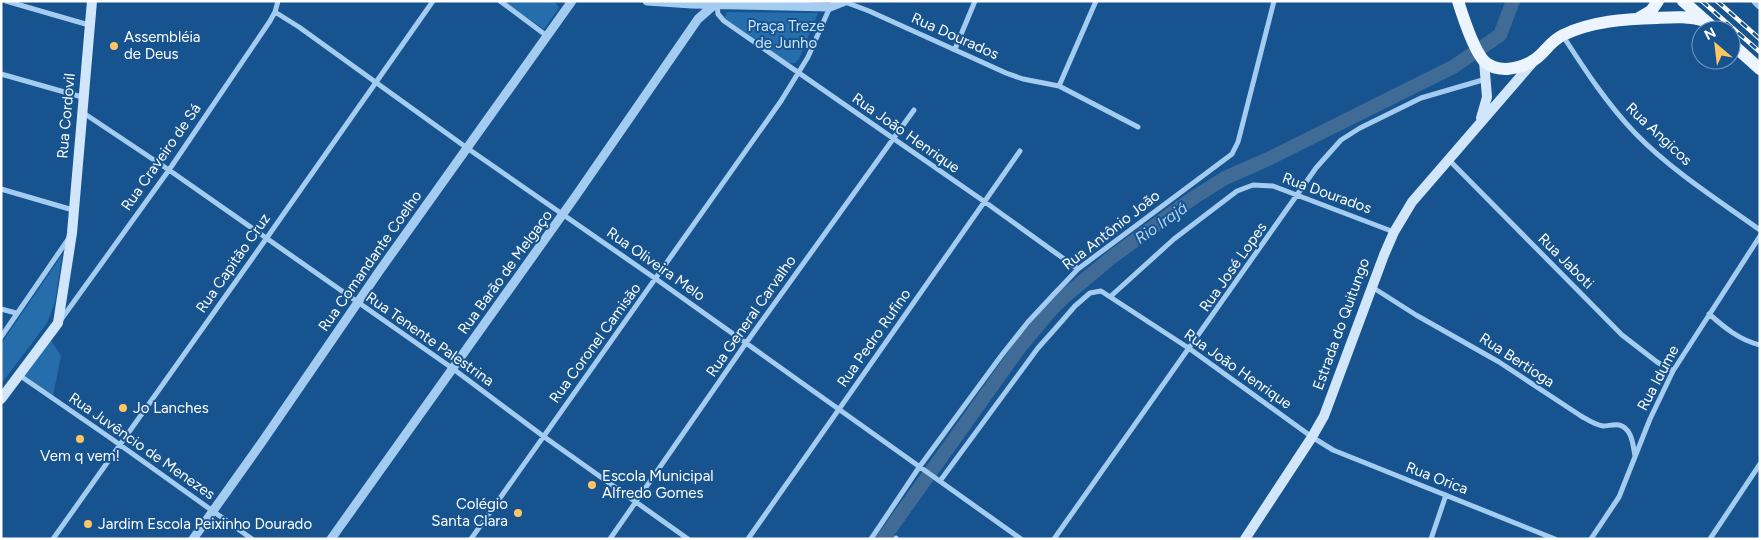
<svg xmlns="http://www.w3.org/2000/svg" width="1761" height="540" viewBox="0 0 1761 540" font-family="Figtree,sans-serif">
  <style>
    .green { fill: #266dac }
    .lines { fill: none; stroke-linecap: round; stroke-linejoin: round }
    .river { stroke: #3f6b96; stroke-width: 14 }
    .minor { stroke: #a4ccf0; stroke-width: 5 }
    .tertiary { stroke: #a4ccf0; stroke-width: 9 }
    .secondary { stroke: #d1e6fb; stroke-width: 10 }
    .primary { stroke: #ecf5ff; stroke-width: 12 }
    .rail-casing { stroke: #fff; stroke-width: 4.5 }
    .rail { stroke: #17548f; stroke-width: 2.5; stroke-dasharray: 8; stroke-linecap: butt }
    .poi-dot { fill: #ffc662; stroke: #17548f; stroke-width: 2 }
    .labels { text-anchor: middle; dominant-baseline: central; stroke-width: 4; stroke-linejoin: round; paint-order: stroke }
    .park-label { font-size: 15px; fill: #cae4fb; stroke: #17548f }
    .street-label { font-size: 15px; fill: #fff; stroke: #17548f }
    .poi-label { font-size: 15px; fill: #fff; stroke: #17548f; text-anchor: start }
    .water-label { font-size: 16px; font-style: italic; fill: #b0d5f7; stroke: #17548f }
  </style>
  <rect width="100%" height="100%" fill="#17548f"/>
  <path class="green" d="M504,2h47l5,1 3,5 -15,21z
    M727,12l91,1 -19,46 -4,4h-6l-63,-41 -1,-6z
    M62,255l-7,47 -8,21 -46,61v-40z
    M50,339l11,17 -8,40 -31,-21z"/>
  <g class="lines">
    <path class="river" d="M883,539l137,-192 31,-37 13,-13 48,-40 81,-59 32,-20 43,-19 185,-92 47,-32 13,-34"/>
    <path class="minor" d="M6,1l83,24
      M500,1l47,35
      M845,2l24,9 137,62 17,6 36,7 79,41
      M717,5l1,9 6,7 261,181 93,67
      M275,12l24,15 168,121 189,131 365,260
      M1563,36c22,34 44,68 73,98 36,37 82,66 124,96
      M955,49l20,-48
      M1,74l81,23
      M1059,86l37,-85
      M82,112l87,58 283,198 91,68 145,103
      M1448,159l174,176 35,27 16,9
      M1,189l72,21
      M1372,287l44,28 83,47 82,54c7,4 14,9 22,10 5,0 11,-2 16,-1 13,3 14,20 16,31
      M1111,296l63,-57 63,-48 16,-6 20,1 121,46
      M1,309l15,4
      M1709,314c15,13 30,26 51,31
      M60,321l109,-151 101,-149 5,-9 3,-11
      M1,337l68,-99
      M19,375l90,62 143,102
      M940,481l98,-133 24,-27 13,-15 15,-13 11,-2 89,58 122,88 21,13 222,89
      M53,539l213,-300 167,-238
      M471,539l310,-438 27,-44 22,-50
      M610,539l136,-196 168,-233
      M748,539l272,-388
      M871,539l49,-73 81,-110 27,-34 26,-28 24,-25 154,-115 6,-12 36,-141
      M896,539v-1
      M1054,539l262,-371 25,-28 19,-12 61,-30 65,-19
      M1431,539l15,-44
      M1591,539l28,-42 31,-78 23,-48 87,-135
      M1710,539l50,-75"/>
    <path class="tertiary" d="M647,1l45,3 138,3 15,-6
      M1756,1l4,4
      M193,539l69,-97 118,-172 192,-269
      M331,539l244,-342 123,-178 16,-14"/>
    <path class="secondary" d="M1481,118l6,-21 -3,-36
      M1,399l57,-76 14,-90 20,-232
      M1245,539l67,-102 12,-21 60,-161 10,-23 18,-30 121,-140"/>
    <path class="primary" d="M1458,1c5,16 15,48 26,60 13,13 37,8 50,-1 11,-7 15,-18 29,-25 29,-14 62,-16 94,-17 18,-1 30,-2 49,3
      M1683,1l33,29
      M1639,18l12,-7 7,-10
      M1731,43l29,26"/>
    <defs>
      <path id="rail" d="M1702,1l58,51
        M1717,1l43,38"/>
    </defs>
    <use href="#rail" class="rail-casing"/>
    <use href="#rail" class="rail"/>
  </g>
  <g class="poi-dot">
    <circle cx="114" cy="46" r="5"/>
    <circle cx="123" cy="408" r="5"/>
    <circle cx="80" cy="439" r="5"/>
    <circle cx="592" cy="485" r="5"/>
    <circle cx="518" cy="513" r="5"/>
    <circle cx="88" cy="524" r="5"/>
  </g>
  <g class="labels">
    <g class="park-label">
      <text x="786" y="26">Praça Treze<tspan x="786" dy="17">de Junho</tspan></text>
    </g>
    <g class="street-label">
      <text transform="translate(955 36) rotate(24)">Rua Dourados</text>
      <text transform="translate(66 116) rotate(-85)">Rua Cordovil</text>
      <text transform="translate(906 133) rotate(35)">Rua João Henrique</text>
      <text transform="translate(1659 134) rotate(43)">Rua Angicos</text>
      <text transform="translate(161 157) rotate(-55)">Rua Craveiro de Sá</text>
      <text transform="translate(1327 193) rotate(20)">Rua Dourados</text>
      <text transform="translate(1111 230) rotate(-38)">Rua Antônio João</text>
      <text transform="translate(370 261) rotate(-55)">Rua Comandante Coelho</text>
      <text transform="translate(1566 261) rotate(45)">Rua Jaboti</text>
      <text transform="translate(233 263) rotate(-55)">Rua Capitão Cruz</text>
      <text transform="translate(656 264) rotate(35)">Rua Oliveira Melo</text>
      <text transform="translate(1233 267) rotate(-55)">Rua José Lopes</text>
      <text transform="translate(505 272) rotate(-54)">Rua Barão de Melgaço</text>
      <text transform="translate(751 316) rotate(-55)">Rua General Carvalho</text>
      <text transform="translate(1341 324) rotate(-70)">Estrada do Quitungo</text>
      <text transform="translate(874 338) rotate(-55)">Rua Pedro Rufino</text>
      <text transform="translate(430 339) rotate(35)">Rua Tenente Palestrina</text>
      <text transform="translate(595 343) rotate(-54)">Rua Coronel Camisão</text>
      <text transform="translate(1517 360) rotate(33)">Rua Bertioga</text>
      <text transform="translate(1238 369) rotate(35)">Rua João Henrique</text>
      <text transform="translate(1658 378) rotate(-62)">Rua Idume</text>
      <text transform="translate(142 446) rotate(35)">Rua Juvêncio de Menezes</text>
      <text transform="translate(1437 478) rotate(21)">Rua Orica</text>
    </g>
    <g class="poi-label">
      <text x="124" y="37">Assembléia<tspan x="124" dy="17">de Deus</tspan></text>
      <text x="133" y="408">Jo Lanches</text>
      <text x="80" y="456" text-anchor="middle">Vem q vem!</text>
      <text x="602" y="476">Escola Municipal<tspan x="602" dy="17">Alfredo Gomes</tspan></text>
      <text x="508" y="504" text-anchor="end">Colégio<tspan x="508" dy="17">Santa Clara</tspan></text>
      <text x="98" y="524">Jardim Escola Peixinho Dourado</text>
    </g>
    <g class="water-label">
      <text transform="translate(1161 223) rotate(-35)">Rio Irajá</text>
    </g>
  </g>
  <rect width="1761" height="540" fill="none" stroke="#ffffff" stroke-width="5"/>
  <g transform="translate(1716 45) rotate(332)"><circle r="24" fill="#17548f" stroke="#7498bc"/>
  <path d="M0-4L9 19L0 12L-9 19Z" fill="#ffc662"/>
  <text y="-8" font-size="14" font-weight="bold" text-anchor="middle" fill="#ffffff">N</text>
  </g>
</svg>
